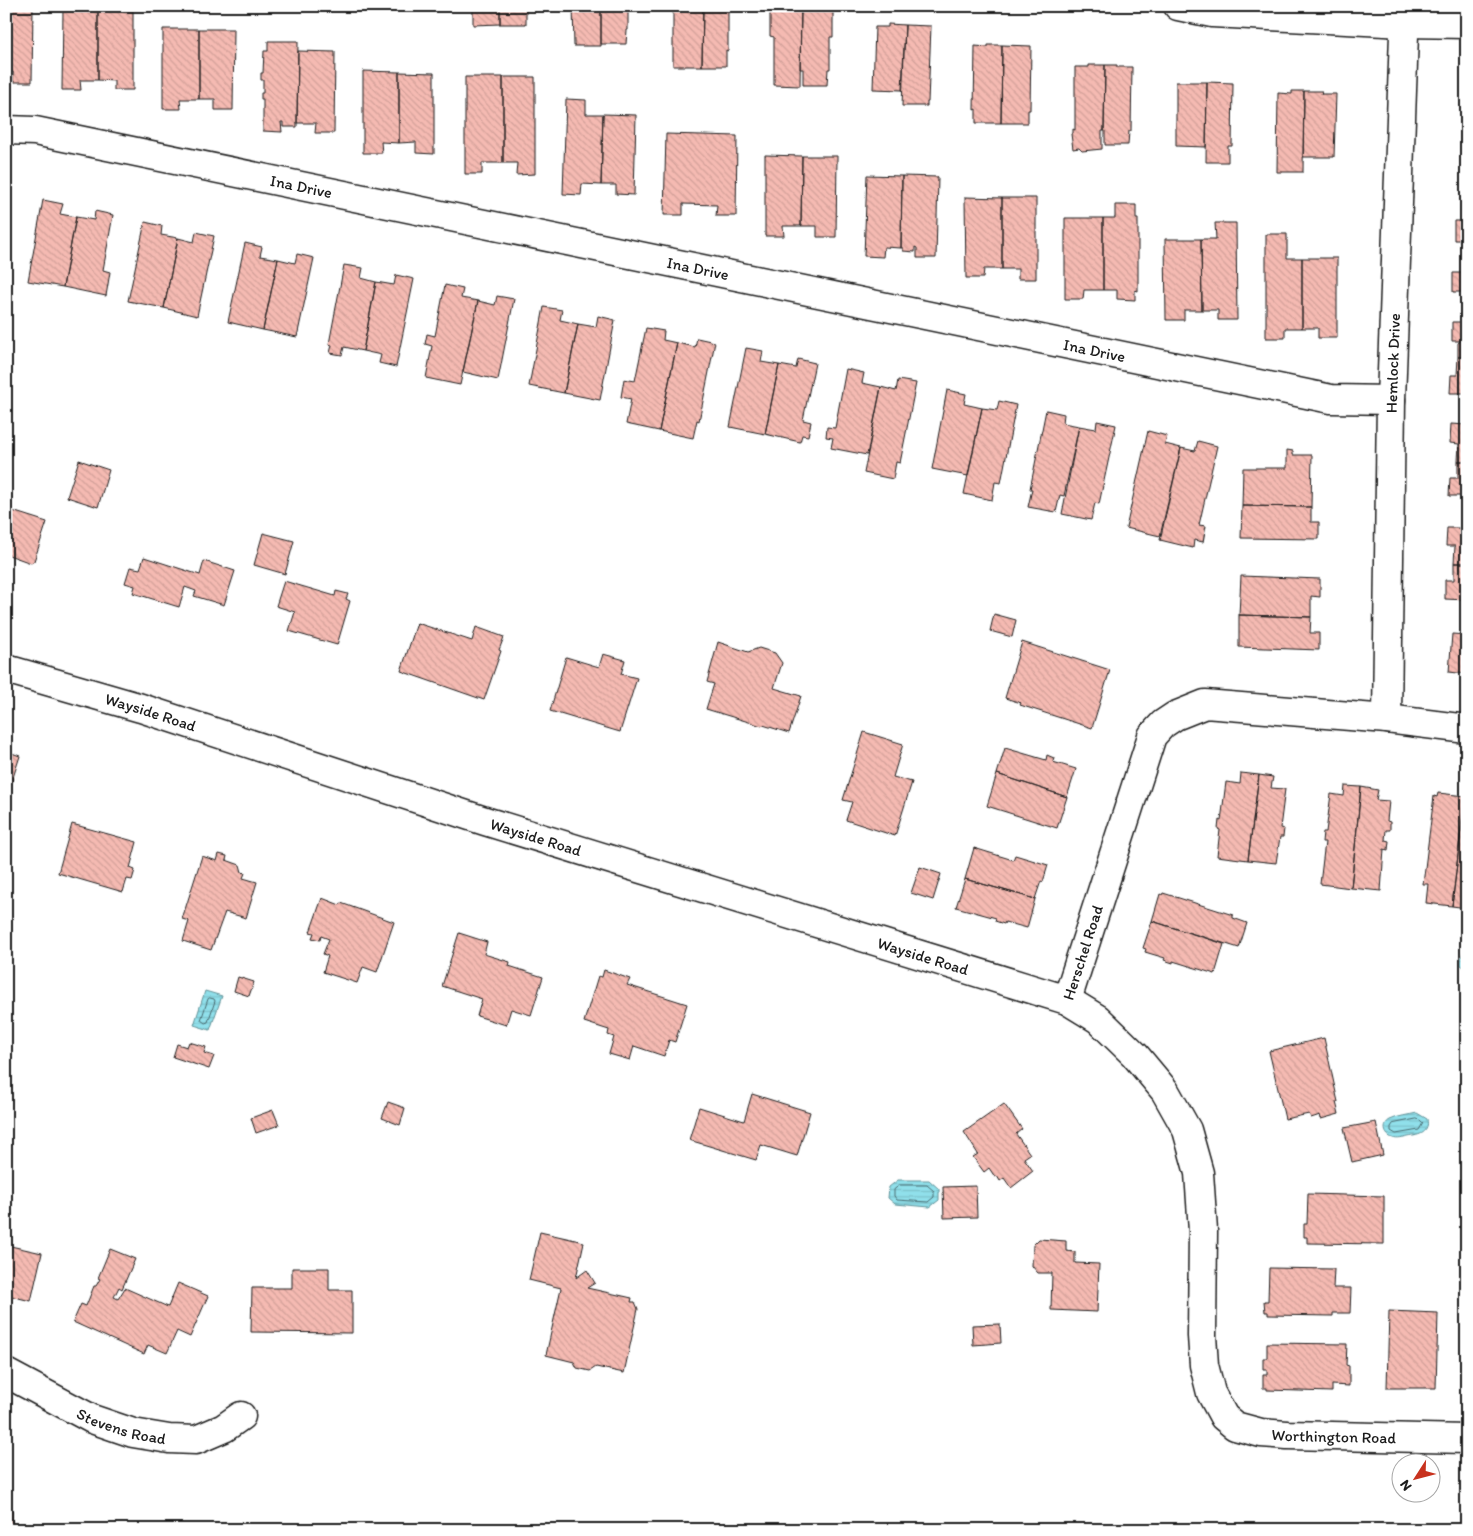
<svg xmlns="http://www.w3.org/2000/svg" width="1473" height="1536" viewBox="0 0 1473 1536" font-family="Itim,sans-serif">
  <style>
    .water { fill: url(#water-rules); stroke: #629298 }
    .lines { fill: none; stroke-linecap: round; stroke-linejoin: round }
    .shore { stroke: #4a6a6f; stroke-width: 1 }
    .building { fill: url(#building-back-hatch); stroke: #1c1c1c }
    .minor-casing { stroke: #1c1c1c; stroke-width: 31 }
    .minor { stroke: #fff; stroke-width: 28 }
    .labels { text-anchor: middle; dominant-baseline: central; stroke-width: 4; stroke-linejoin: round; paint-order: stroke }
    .street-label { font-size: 16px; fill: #1c1c1c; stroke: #fff }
  </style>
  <defs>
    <pattern id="water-rules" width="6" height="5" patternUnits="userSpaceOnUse" patternTransform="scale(1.25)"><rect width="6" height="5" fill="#90e0eb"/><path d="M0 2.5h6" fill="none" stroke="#7cc0c9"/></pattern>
    <pattern id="building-back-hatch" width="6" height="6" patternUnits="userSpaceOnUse" patternTransform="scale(1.25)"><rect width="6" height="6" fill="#f5bab2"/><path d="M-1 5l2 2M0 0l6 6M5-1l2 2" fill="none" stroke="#d19f98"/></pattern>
  </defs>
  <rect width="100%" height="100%" fill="#fff"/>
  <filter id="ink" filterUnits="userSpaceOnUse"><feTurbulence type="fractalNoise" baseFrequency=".02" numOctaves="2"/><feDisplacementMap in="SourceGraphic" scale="10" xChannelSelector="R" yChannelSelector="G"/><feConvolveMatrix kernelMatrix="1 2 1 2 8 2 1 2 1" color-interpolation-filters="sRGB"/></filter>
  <g filter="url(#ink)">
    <path class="water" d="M1467,919v24c-6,-8 -11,-17 0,-24z
      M1467,943v27l-6,-5v-7z
      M205,991l17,5 -12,34 -16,-5z
      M1417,1113l10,6c3,14 -7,16 -19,18 -4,1 -11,3 -15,1 -9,-2 -11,-14 -3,-18 8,-4 19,-5 27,-7z
      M898,1180h31l10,9v11l-9,7 -35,-3 -7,-6 1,-11z"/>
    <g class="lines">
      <path class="shore" d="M210,998l4,1 1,2 -7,21 -3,1 -4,-3 7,-21z
        M1417,1119l3,1 3,3 -4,7 -23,4 -5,-3v-4l2,-3z
        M900,1185h27l7,6v6l-6,5 -31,-2 -3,-4v-6z"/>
    </g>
    <path class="building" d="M6,6h27l-1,76h-19v-10h-7z
      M473,6h27v18l-27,1z
      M500,6h28v4h-2v14h-26z
      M573,6h28v40h-27z
      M601,6h27v24h-1l-1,14h-25z
      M673,6h30l-1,60h-29z
      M703,6h25v45l-2,-1v16h-24z
      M770,6h31l-1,80 -26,-1v-48l-4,-1z
      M801,6h32v31h-3v32h-2l-1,16h-24v-16h-3z
      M63,10h35v70h-18l1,10h-19z
      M98,10l35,1v79h-19v-9l-16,-1z
      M888,24l17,1 -3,65 -29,-1 2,-62h13z
      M905,25l26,1 -3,76h-1v4h-25z
      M163,29h36v70h-19l1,10h-18z
      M199,29h35l-1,81h-18v-11h-16z
      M268,41h30l-1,86h-14v-5h-2l1,10 -19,-1v-32h-2v-6h2v-13h-2v-7h2l1,-22h4z
      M988,45h14l-1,78h-25v-14l-2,1 1,-64 13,1z
      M1002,45l29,1 -1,64h-2v13h-27z
      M298,51l37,1 -1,81h-19l1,-10h-19z
      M1089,65h16l-1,66h-2v18l-20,2 -3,-3 -6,1 -2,-15 2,-1v-4l2,1v-63h14z
      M1105,65h12v2h15l-1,64h-2l-1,14h-23v-14h-1z
      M363,71l36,1v71l-18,-1 1,11h-19z
      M399,72l35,1v81l-18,-1v-11l-17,1z
      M465,77h38v86h-21v11h-17z
      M503,77h32v97l-19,1 1,-12h-14z
      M1176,82h31l-1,65 -30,-1z
      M1207,82l26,1 -1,63h-4v16h-22z
      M1292,91h12l-1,81h-26l1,-79 14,1z
      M1304,91h18l-1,3h15l-2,63h-31z
      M566,99l20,1v14h17l-2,71 -19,-1 -1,11 -18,-1z
      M1467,108v51l-5,-1z
      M603,114l33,1 -2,80 -18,-1v-9h-15z
      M666,134l71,2 -1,80h-20l1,-11 -34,-1v11h-19z
      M765,155l37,1 -1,70h-18l1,10h-19z
      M802,156h35l-1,81h-19v-11h-16z
      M867,175l35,1 -1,72 -17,-1 -1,10 -19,-1z
      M902,176l36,1 -2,81h-19v-10l-2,-1v5l-12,-1v-3h-2z
      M965,197l37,1v71h-18l-1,9h-17z
      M1002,198h34v81h-18v-10h-16z
      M43,200l20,4 -3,10 16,3 -13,70 -35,-6z
      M1115,205h21v14h2v72l-3,-1v10l-18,-1v-9h-14v-72h12z
      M95,211l18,4 -10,55 7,2 -4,24 -43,-9 13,-70 18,3z
      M1065,218h38v72h-19l-1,9h-18z
      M1454,221h13v35h-5l1,-16h-9z
      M145,222l17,4 -1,9 17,3 -14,70 -36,-7z
      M1215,223h21l1,97h-19v-10h-16l-1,-71h15z
      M196,232l18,4 -17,80 -33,-8 14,-70 16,4z
      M1266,234h21v24h15v70h-17v10h-19z
      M1165,239h36l1,71h-18v10h-18z
      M245,243l17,4 -2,9 18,3 -15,71 -35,-8z
      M297,254l17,4 -17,79 -34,-7 15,-71 17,4z
      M1462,256h5v36h-14v-19h9z
      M1302,258h35v80h-19v-10h-16z
      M344,265l19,3 -2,10 15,4 -13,69 -19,-4 -2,8 -12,-2 2,-8 -3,-1z
      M396,275l18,4 -18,88 -17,-4 2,-8 -18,-4 13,-69 18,3z
      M445,285l18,4 -2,9 17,3 -18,84 -34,-7 6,-32 -7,-2 2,-10 8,2z
      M497,296l17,3 -16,81 -35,-8 15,-71 17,4z
      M544,307l18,3 -2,10 18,4 -14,69 -35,-7z
      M598,316l17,4 -15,80 -36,-7 14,-69 18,3z
      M1452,322h15v35h-9v-14l3,-2h-9z
      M646,328l18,3 -1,9 14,3 -18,88 -33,-7 5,-25 -10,-2 3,-18 11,2z
      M697,338l18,4 -16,79 -2,-1 -4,18 -34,-7 18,-88 18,4z
      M746,348l17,3 -2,11 18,3 -14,69 -35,-7z
      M1458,357h9v36h-17l1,-18h6z
      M798,359l17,4 -12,57 8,2 -3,14 -6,-1 -2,7 -35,-8 14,-69 17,3z
      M846,369l18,4 -2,10 19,4 -14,68 -36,-7 2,-10 -7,-1 1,-10 8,1z
      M898,380l18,3 -16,80 -4,-1 -3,17 -29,-6 17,-86 15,4z
      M947,390l19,4 -2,10 18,4 -14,68 -36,-7z
      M999,401l17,4 -15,78 -6,-1 -3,18 -28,-6 18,-86 15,2z
      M1046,410l18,4 -1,9 16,3 -15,70 -4,-1 -4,17 -28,-5 4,-18h-2z
      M1097,421l19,4 -17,79 -4,-1 -4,17 -29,-6 17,-88 17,3z
      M1451,424l16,1v36h-9l1,-17 -9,-1z
      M1148,431l19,5 -2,8 16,4 -21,88 -34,-8z
      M1198,441l19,5 -18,79 7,1 -3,16 -9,-2 -1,8 -33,-8 21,-92 14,3z
      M1287,450l6,1v4h19l-1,52 -69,-1 1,-38h44z
      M79,460l30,10 -11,37 -31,-10z
      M1458,461h9v35h-18l1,-18h8z
      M1242,506l69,1v15h8v17l-78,-1z
      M6,509l41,13 -13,39 -3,2 -25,-9z
      M1447,528h20v35h-13l1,-17h-9z
      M263,533l31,8 -9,33 -31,-9z
      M144,557l56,18 4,-14 31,10 -11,34 -30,-9 2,-5 -11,-4 -6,20 -46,-14 2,-7 -10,-3 5,-16 10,2z
      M1454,563h13v37l-22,-1v-19h9z
      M1241,576l79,3v18l-9,-1v21l-72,-2z
      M284,581l51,15 1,-5 12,3 -2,5 4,2 -13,44 -48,-14 6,-19 -19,-6z
      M994,614l22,6 -4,17 -22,-6z
      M1239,615l72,2 -1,16h9v17l-80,-3z
      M417,623l55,18 4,-14 28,10 -5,13 2,1 -17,49 -83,-29z
      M1452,634l15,1v39l-18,-2z
      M718,642l30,10 11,-4 16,5 7,10 -8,25 27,8 -12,37 -26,-8 -1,1 -56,-17 8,-25 -7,-2z
      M1022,642l88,28 -18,58 -72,-23 1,-2 -16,-5z
      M603,654l22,6 -4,14 16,4 -17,54 -70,-21 16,-54 33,10z
      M864,732l39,12 -10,33 19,5 -17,54 -49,-16 6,-18 -9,-2z
      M1005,748l41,12 1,-5 7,3 -1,4 23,7 -9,28 -70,-23z
      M6,751l14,5 -14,43z
      M1241,773l18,2 -11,85 -31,-4 3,-26 -2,-1 1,-9 2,1 5,-39 14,2z
      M997,774l70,23 -10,31 -70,-22z
      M1259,775l14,2 -2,11 14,1 -5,39 4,1 -1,8h-3l-4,26 -28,-3z
      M1345,786l16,1 -10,101 -31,-4 5,-42h-3l1,-10h3l5,-38 13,2z
      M1361,787l17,3 -2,10 13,1 -2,20 3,1v8h-4l-1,10 4,1 -1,9 -4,-1 -3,42 -30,-3z
      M1438,793l27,3 -13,110 -26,-3 2,-19h-5l11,-88 3,1z
      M1465,796l2,1v111l-15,-2z
      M72,824l65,18 -7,26 5,2 -3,10 -5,-1 -4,13 -65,-19z
      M974,848l39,12 2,-5 33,10 -5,17 -2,-1 -6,18 -70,-20z
      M219,854l8,2 -1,4 14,5 2,7 3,1 -2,5 14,4 -11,36 -21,-6 -14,38 -28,-9 6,-20 -7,-2 20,-63 15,5z
      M920,867l21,7 -8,26 -22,-7z
      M965,879l70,20 -8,29 -22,-6 -1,2 -9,-3 1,-3 -40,-11z
      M1163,893l70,22v3l14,5 -8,25 -87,-27 8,-27 2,1z
      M322,898l18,7 1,-2 53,19 -17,50 -14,-5 -6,16 -34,-11 5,-16 -5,-2 6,-15 -8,-3 -1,4 -8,-2 2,-5 -4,-1z
      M1152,921l72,23 -9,30 -42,-13v2l-9,-3 1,-2 -20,-6 1,-3 -3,-1z
      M459,933l28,9 -3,12 26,8 -1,4 34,11 -12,38 -20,-6 -5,16 -29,-9 5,-17 -40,-13z
      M604,970l26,9 -3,6 60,19 -12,38 -6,-2 -5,16 -30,-10 -4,14 -21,-6 5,-17 -6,-2 1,-5 -25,-8 14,-46 4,1z
      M238,977l16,5 -5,14 -15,-5z
      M1324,1038l14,64h-2l3,12 -18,5 -1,-4 -9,3 -2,-4 -24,5 -16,-68z
      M189,1042l17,5 -2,6 10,3 -5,13 -36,-12 4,-13 10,3z
      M752,1094l58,18 -13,44 -36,-11 -5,15 -67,-20 10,-33 45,14z
      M388,1102l17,6 -5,17 -18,-7z
      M1004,1104l18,25 -6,5 14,20 -6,4 9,13 -22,17 -7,-10 -4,3 -3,-5 -2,1 -6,-9 -5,4 -11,-15 5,-3 -14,-22z
      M273,1110l6,15 -23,8 -5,-15z
      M1376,1122l7,33 -31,7 -8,-34z
      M976,1186l1,31 -33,1 -1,-31z
      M1308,1194l76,2v48l-77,-1v-6h-3v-13h3z
      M540,1232l44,10 -8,36 11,-8 8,13 -8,5 45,10 -1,4h4l3,7 -14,64 -28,-6 -6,4 -13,-3 -3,-6 -28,-7 15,-67 -32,-8z
      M1039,1239l27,2v10l9,1v11l24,1 -2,48 -46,-2 1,-37h-14l-6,-7 1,-21z
      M6,1245l36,8 -11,48 -25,-6z
      M110,1249l25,10 -13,30 -3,-2 -5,10 4,2 7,-11 43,19 10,-24 30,13 -18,41 -13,-6 -10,22 -19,-8 -4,9 -71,-32 8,-18 5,2 8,-20h2l4,-7 -2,-1z
      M292,1268h37v22h23v43l-101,-1 1,-44h40z
      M1269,1268l65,1 -1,19h18l-1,25h-17v3l-65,-1v-3h-3l-1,-11h4z
      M1389,1311l49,2 -2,75h-49z
      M1000,1324l1,19 -28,2 -1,-20z
      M1267,1343l80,1 -1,21 3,1v20l-17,-1v7l-65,-2v-2h-4v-13h4v-6h-4v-11h4z
      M6,1507h3v3h3v20h-6z"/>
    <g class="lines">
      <defs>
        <g id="minor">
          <path d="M1178,6l34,7 192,10 63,1"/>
          <path id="s1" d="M6,130l29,1 1296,268 60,1"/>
          <path id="s2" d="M6,669l135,39 344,113 582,179 31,19 37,36 30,36 22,39 12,43 4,58 -1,105 2,29 7,28 13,24 11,9 26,7 26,2 180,4"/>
          <path id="s3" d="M1387,719l4,-319 14,-394"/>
          <path id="s4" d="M1067,1000l85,-264 11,-12 12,-8 30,-12 182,15 80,10"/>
          <path id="s5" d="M6,1373l86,46 41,14 36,6 27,1 28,-12 17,-12"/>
        </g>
      </defs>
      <use href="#minor" class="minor-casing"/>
      <use href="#minor" class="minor"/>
    </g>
  </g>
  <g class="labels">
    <g class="street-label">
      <text stroke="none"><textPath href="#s1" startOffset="301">Ina Drive</textPath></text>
      <text stroke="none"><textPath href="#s1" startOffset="706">Ina Drive</textPath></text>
      <text stroke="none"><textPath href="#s1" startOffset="1111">Ina Drive</textPath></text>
      <text stroke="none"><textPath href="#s3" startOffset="356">Hemlock Drive</textPath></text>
      <text stroke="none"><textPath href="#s2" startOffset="151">Wayside Road</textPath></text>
      <text stroke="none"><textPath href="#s2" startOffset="556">Wayside Road</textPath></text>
      <text stroke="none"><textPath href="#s4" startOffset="50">Herschel Road</textPath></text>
      <text stroke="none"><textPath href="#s2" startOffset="961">Wayside Road</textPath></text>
      <text stroke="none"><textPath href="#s5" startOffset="128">Stevens Road</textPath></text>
      <text stroke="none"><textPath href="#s2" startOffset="1698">Worthington Road</textPath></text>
    </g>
  </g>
  <rect width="1473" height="1536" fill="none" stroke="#fff" stroke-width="25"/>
  <rect x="12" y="12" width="1448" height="1511" fill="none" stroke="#1c1c1c" stroke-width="2" filter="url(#ink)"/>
  <g transform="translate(1416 1478) rotate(234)"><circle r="24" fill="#ffffff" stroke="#a4a4a4"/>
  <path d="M0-4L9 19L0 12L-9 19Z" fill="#c8321e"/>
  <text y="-8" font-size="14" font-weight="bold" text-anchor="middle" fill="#1c1c1c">N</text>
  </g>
</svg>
